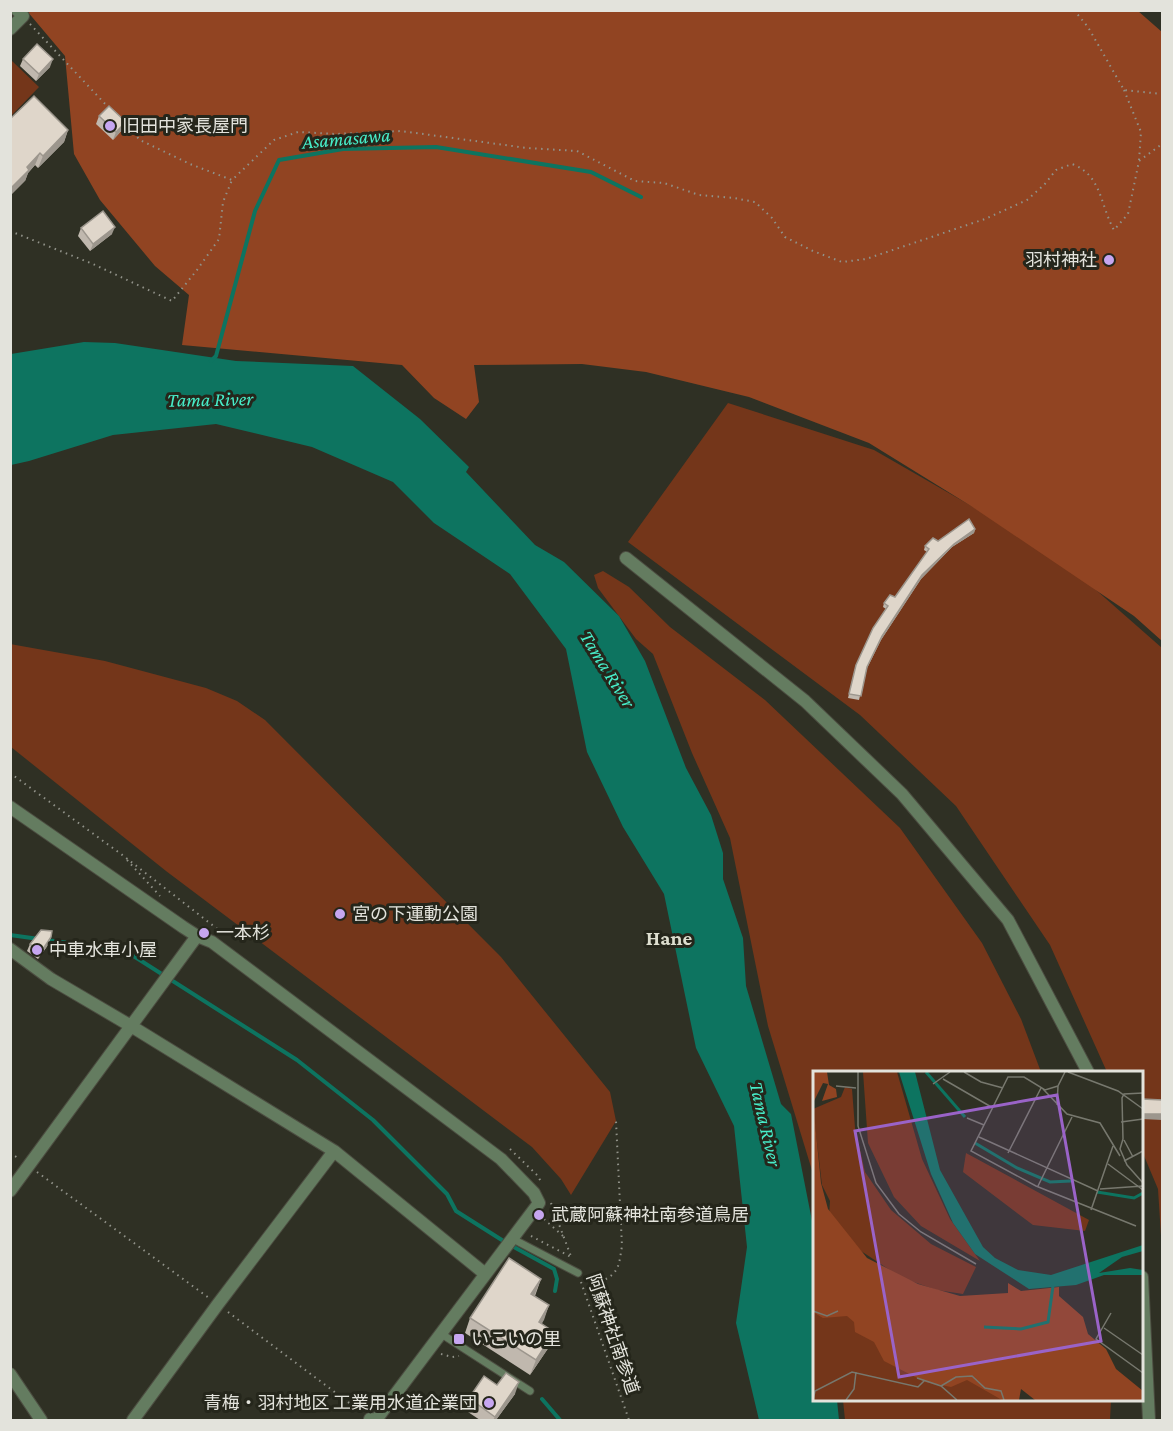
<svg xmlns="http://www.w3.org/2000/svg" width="1173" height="1431" viewBox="0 0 1173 1431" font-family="'Crimson Pro','Noto Sans JP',serif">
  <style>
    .green { fill: #74361a }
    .forest { fill: #914422 }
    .water { fill: #0d7460 }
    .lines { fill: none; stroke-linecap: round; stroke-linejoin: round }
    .stream { stroke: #0d7460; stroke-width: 4 }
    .service-casing { stroke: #4c4d41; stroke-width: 9 }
    .minor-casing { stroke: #4c4d41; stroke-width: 14 }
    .path { stroke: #919289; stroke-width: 2; stroke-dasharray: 1.5 4.5; stroke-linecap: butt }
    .service { stroke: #647c60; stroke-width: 7 }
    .minor { stroke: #647c60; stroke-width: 12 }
    .wall { fill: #c0b8ae }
    .shaded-wall { fill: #9c968d }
    .building { fill: #dfd6ca; stroke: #9c968d; stroke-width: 1.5 }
    .poi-dot { fill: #c6a6f0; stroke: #25261b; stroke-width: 2 }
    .labels { text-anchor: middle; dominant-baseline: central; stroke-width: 6; stroke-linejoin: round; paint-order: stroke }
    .poi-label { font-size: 18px; fill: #e3e3dc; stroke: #25261b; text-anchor: start }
    .street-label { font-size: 18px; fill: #e3e3dc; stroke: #25261b }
    .water-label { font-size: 20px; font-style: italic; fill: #47edc9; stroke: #25261b }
    .quarter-label { font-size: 21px; font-weight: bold; fill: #dddecf; stroke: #25261b }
    .inset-river { fill: none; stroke: #0d7460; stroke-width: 3 }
    .inset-road { fill: none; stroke: #77786e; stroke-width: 1.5 }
    .view { fill: #9a63c8; fill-opacity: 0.15; stroke: #9a63c8; stroke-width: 3 }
    .inset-edge { fill: none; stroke: #e3e3dc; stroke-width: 3 }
  </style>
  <rect width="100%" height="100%" fill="#2f3024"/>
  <path class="green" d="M11,60l28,27 -28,29h-1z
    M728,403l146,47 181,104 107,94v603l-4,-62 -16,-38v-79h-35l-57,-127 -94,-139 -96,-91 -232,-173z
    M603,571l26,16 41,40 95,73 135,128 82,115 39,76 20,53h-227v105l-46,-151 -38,-188 -38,-85 -39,-99 -17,-15 -38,-51 -4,-13z
    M10,644l95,17 101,27 31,13 28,19 236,237 109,135 6,29 -45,74 -10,-16 -29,-32 -366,-276 -155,-124z
    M843,1400h268l-1,20h-265z"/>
  <path class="forest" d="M27,11h1111l24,21v609l-28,-25 -163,-110 -102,-63 -120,-46 -103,-25 -64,-8 -108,1 5,37 -13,17 -32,-21 -32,-33 -220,-20 7,-50 -34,-29 -55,-66 -26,-46 -9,-98z"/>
  <path class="water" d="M84,342l31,1 121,18 117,5 67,53 49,48 -3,5 69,73 29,17 55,54 26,45 41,107 25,47 12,38v26l20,59 3,48 35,118 10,10 23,117v169h23l2,20h-80l-23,-97 11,-76 -13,-121 -38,-78 -32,-154 -41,-67 -36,-75 -21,-103 -56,-75 -76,-51 -41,-41 -81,-35 -96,-23 -103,11 -84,26 -18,4v-111z"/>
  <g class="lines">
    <path class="stream" d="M211,361l5,-5 39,-145 24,-51 64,-11 93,-2 155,25 50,25
      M10,935l29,4
      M46,940l78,10 173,110 76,60 74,74 9,17 49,31
      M512,1246l42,23 3,10 -2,12
      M542,1399l18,21"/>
    <defs>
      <path id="service" d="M511,1238l67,35
        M440,1333l90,58"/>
      <path id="minor" d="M10,29l13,-13 -6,-6
        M626,558l179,143 97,93 106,126 80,152
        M10,807l173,120 14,9 15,6 289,217 33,34 5,10 -163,217 -6,-1
        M10,949l41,30 80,47 203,125 150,122
        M10,1191l187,-255
        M1142,1277l7,143
        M10,1374l31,46
        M133,1420l85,-116 116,-153"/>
    </defs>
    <use href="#service" class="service-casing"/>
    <use href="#minor" class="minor-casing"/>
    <path class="path" d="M1074,10l14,17 36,63 38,4
      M30,24l78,83
      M1124,90l17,42 -2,29
      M125,124l15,16 50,24 42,16 42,-40 24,-8 38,2 65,-3 126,17 50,3 58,30 29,2 35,12 35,3 21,4 17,16 13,19 28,14 29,11 24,-3 119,-40 42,-19 17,-15 12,-15 16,-6c30,11 28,41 42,66l14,-16 11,-53 23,-17
      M10,231l83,33 79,37 25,-31 22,-31 4,-37 9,-22
      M10,773l111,81 99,77
      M127,860l33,36
      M510,1149l28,27 3,6
      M10,1153l8,5
      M37,1172l172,126
      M551,1203l21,56
      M544,1219l20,18
      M531,1236l40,21
      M588,1277l16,3c16,-8 15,-17 18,-34l-6,-125
      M581,1282l48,138
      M228,1312l132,99
      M441,1354l11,3 7,-1"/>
    <use href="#service" class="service"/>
    <use href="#minor" class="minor"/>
  </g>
  <path class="wall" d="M23,59l27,8 -14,14 -16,-15z
    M99,116l24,13 -10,11 -17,-16z
    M10,119l58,11 -4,12 -26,26 -3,-3 -7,8 -3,8z
    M81,228l31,6 -22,17 -12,-15z
    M975,529l-1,4 -22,14 -31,32 -40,61 -14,28 -8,32 -11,-2 8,-33 30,-56 -3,-2 1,-4 11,-6 32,-45 -3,-2 1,-4z
    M51,937l-3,8 -10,14 -11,-8 3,-7z
    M541,1279l-6,17 14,9 -7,18 7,24 -19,28 -65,-42 5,-15z
    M497,1385l18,9 -19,26h-16l-15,-10 4,-12z"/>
  <path class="shaded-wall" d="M53,59l-3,8 -14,14 3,-7z
    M126,122l-3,7 -10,11 3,-8z
    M68,130l-4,12 -26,26 5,-12z
    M40,153l-5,12 -7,8 -3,8 -15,15v-7l17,-22z
    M115,227l-3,7 -22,17 3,-7z
    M975,529l-1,4 -22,14 -31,32 -40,61 -15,30 16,-34 40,-61 32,-31z
    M51,937l-3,8 -10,14 3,-7z
    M1142,1114h20v6l-20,-1z
    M541,1279l-6,15 -9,15 5,-15z
    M549,1305l-5,15 -11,17 6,-15z
    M554,1332l-5,15 -19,28 6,-15z
    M519,1382l-4,12 -19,26h-3l2,-3z"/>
  <path class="building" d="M37,44l16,15 -14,15 -16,-15z
    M34,96l34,34 -25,26 -3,-3 -13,14 2,3 -19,19v-70z
    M109,106l17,16 -10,10 -17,-16z
    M103,211l12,16 -22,17 -12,-16z
    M969,519l6,10 -21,15 -32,31 -40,61 -15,31 -6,29 -12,-2 7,-29 17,-37 15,-22 -4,-3 6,-8 5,2 34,-48 -4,-3 8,-8 5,3z
    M41,930l11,1 -1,6 -10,15 -11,-8z
    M1142,1099l20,1v14h-20z
    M509,1258l32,21 -10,15 18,11 -10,17 15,10 -18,28 -66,-42z
    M506,1373l13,9 -24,35 -26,-19 15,-22 13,9z"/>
  <g class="poi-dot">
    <circle cx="110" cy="126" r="6"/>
    <circle cx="1109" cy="260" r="6"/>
    <circle cx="340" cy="914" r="6"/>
    <circle cx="204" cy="933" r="6"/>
    <circle cx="37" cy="950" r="6"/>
    <circle cx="539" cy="1215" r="6"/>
    <rect x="453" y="1333" width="12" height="12" rx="3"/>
    <circle cx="489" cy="1403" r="6"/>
  </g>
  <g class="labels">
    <g class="poi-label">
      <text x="122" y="126">旧田中家長屋門</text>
      <text x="1097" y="260" text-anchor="end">羽村神社</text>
      <text x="352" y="914">宮の下運動公園</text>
      <text x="216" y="933">一本杉</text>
      <text x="49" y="950">中車水車小屋</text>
      <text x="551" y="1215">武蔵阿蘇神社南参道鳥居</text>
      <text x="471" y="1339">いこいの里</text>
      <text x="477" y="1403" text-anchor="end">青梅・羽村地区 工業用水道企業団</text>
    </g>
    <g class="street-label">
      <text transform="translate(613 1334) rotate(71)">阿蘇神社南参道</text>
    </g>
    <g class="water-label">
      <text transform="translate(346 138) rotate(-5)">Asamasawa</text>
      <text transform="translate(210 399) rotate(-1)">Tama River</text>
      <text transform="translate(608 669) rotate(58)">Tama River</text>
      <text transform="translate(766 1124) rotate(77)">Tama River</text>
    </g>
    <g class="quarter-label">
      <text x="669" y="938">Hane</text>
    </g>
  </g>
  <g transform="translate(813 1071)">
    <rect width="330" height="330" fill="#2f3024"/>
    <path d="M50,1h34l25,87 28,60 30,42 -59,-35 -27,-29 -26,-54zM32,16l7,2 3,39 10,44 26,38 40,34 45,23 -13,27 -26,-4 -35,-12 -41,-27 -32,-34 1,-16 -8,-16 -9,-76 28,-12zM153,82l123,67 -4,11 -52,-6 -70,-53zM0,239h27l117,65 39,15 9,10h-192z" fill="#74361a"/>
    <path d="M0,1h14l2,13 7,4 1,8 -15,4 6,-17 -5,-1 -10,20 8,80 7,26 39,49 51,26 42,12 48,-3v-10l13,8 38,-4v9l24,21 5,17 18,15 10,20 27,22v9h-108l-14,-11 -2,11h-17l-35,-20 -16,7 -26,-5 -41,-21 -10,-19 -19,-10 -1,-10 -7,-6 -24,2 -10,-6z" fill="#914422"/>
    <path d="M86,1h16l25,98 43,77 12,11 23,12 33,5 92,-30v6l-21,6 -23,16 31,-5 13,2v5h-39l-28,10 -47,4 -54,-35 -22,-31 -22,-49z" fill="#0d7460"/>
    <path class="inset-river" d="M113,1l39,45M162,72l42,25 33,14 21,-1M284,121l37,6 9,-5M171,256l37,2 27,-7 5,-36"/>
    <path class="inset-road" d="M45,1v54l18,57 23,31 22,18 55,32M151,1l17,10 22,6M255,1l50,19 25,18M130,8l50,29M120,13l17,-12M23,15l20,2M245,15l-13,4 -21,-13h-16l-37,74 65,35 100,40M230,18l24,25 33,9 20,33M330,22l-19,1 -2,4 1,41 -3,10 7,16 16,18M244,34l1,-19 7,-14M154,47l17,7M308,51l22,-3M166,66l119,54M311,69l9,17M195,82l33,-65M311,90l19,-10M295,93l35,26M225,115l34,-69M287,118l43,-3M278,139l22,-64M0,240l14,5 11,-5M298,242l-15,26 47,34M291,257l39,27M104,307l24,8 16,14M128,315l15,-9 16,-1 13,12 16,3 3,9M0,329l2,-9 37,-19 66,15 6,-6M33,329l8,-11 2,-17"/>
    <path class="view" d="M244,24l44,246 -202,36 -44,-246z"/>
    <rect width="330" height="330" class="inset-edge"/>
  </g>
  <rect width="1173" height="1431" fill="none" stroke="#e3e3dc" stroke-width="24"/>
</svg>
